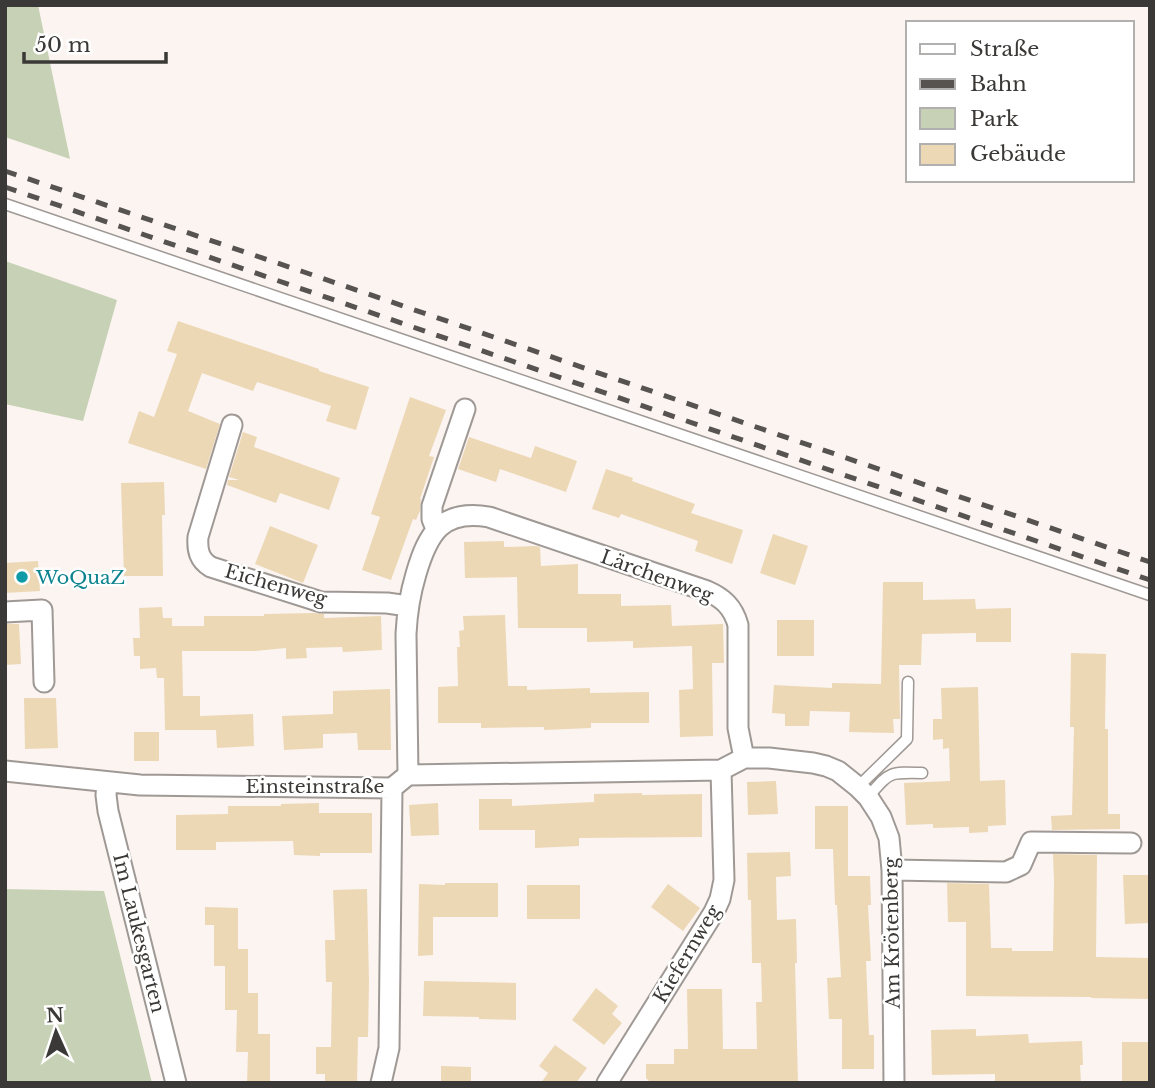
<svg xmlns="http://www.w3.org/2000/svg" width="1155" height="1088" viewBox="0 0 1155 1088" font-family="'Libre Baskerville',serif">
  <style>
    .green { fill: #c7d1b5 }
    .building { fill: #edd8b6 }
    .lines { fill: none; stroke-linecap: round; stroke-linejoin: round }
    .service-casing { stroke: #9f9995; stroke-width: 13 }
    .minor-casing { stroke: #9f9995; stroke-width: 23 }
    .service { stroke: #fff; stroke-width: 10 }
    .minor { stroke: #fff; stroke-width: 19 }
    .rail { stroke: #565351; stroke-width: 5; stroke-dasharray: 12 12; stroke-linecap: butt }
    .culture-dot { fill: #0f9aa8; stroke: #fff; stroke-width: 2.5 }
    .labels { text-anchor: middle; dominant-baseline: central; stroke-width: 5; stroke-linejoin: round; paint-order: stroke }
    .street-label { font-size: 19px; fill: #3b3937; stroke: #fff }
    .culture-label { font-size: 19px; fill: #0d838f; stroke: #fff; text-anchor: start }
  </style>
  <rect width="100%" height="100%" fill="#fbf4f0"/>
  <path class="green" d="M5,5h33l32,154 -65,-22z
    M5,261l112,39 -34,121 -78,-17z
    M5,889l99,2 48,192h-147z"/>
  <path class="building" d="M178,321l141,48v2l50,16 -13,43 -30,-9 5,-15 -74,-24 -4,9 -51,-18 -14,38 32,13 -14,45 -78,-26 11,-32 15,6 23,-63 -10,-3z
    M410,397l36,13 -17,46 5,1 -14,42h1l-1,12 -4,9 -3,-1 -22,61 -29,-10 18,-53 -9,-3z
    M243,432l14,5 -3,10 86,31 -11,32 -49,-17 -4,10 -49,-18 1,-5h11l-10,-3z
    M469,437l62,21 4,-12 42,15 -11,31 -66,-23 -4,13 -38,-13z
    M606,469l27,9 -1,3 63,23 -4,9 52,17 -11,34 -37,-13 3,-10 -77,-27 -2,4 -27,-9z
    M164,482l1,33h-3l1,61h-39l-3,-93z
    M270,526l48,19 -15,38 -48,-19z
    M773,534l35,12 -13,39 -35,-12z
    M504,541v6l32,-1 4,1 1,19 37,-2v30h43v12l50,-1 1,21 51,-2 1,39h-12l1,73 -33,1 -1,-47 14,-1 -1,-43 -59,2v-7l-46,1v-14h-69l-1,-51 -52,1 -1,-36z
    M38,561l2,30 -35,2v-30z
    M883,582h40v18l52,-1 1,10 35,-1v34h-35v-9l-54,1 -1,31h-22l1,54h-7l1,14 -45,-1 1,-20 -40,-1 -1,15h-24v-12l-13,-1 2,-28 58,3v-5l49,1z
    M162,607l1,11h9v8h32v-10h60v-2l50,-1 10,1v4l57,-2 1,34 -39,2 -1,-5 -36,1 1,10 -21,1v-11l-31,3h-73l1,45h17v20l53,-2 1,32 -37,2 -1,-18h-51l-1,-52h-7l-1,-10 -16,1v-13h-6l-1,-18h7l-1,-30z
    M505,615l3,71h19v4l63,-2v5l59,-1v31h-58v5l-47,2v-3l-63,1v-5h-43v-36l20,-1 -1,-39h3l-1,-16 5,-1 -1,-14z
    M777,620h37v36h-37z
    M5,624h14l2,40 -16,1z
    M1071,653l35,1 -1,75h3v85h12v15l-68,1 -1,-14 21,-1 2,-88h-4z
    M978,687l2,94 25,-1 1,45 -18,1v6l-19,1v-6l-36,1v-4l-27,1 -2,-42 46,-2 -1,-33 -6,1v-10l-10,1v-21h9l-1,-31z
    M390,689l1,61h-33l-1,-17 -34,1v14l-39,2 -2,-34 51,-2v-23z
    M24,698h32l2,50 -33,1z
    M134,732h25v29h-25z
    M776,781l2,33 -30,1 -1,-33z
    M642,793v2l60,-1v43l-123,1v8l-44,2v-18h-56v-31h33v7l82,-4v-8z
    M319,803v10h53v40h-52v3l-26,-1 -1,-14 -77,1v8h-40v-35l52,-1v-8h53v-2z
    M438,803l1,32 -28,1 -2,-31z
    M815,806h33v70h22l1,29h-3l3,56h-5l3,74h5v34h-32v-50h-13l-2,-41 14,-1 -4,-72h-2l-2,-56h-18z
    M790,852l1,24 -15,1 1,43 19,-1 1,44h-2l3,120h-147l-5,-5v-14h28v-15h14l-1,-60h35l1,60h34l-1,-47h6l-1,-39h-9l-1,-63h-3l-1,-47z
    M1053,854l44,1 -1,102 54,1v41l-59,-1v-1l-125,-1v-74h-18l-1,-39 42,1 2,64h21v3h41l1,-70z
    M1123,875h27v48l-25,1z
    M445,883h53v34h-65v38l-15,1 1,-72 26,1z
    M668,884l32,24 -17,23 -32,-24z
    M527,885h53v34h-53z
    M367,889l2,92 -1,56h-10l-1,46h-32v-9h-9v-27h15l1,-65h-6l-1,-42h10l-2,-50z
    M205,907l33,1v41h10v44h10v41h12v49h-23l1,-31h-12l1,-42h-12v-44h-11v-41h-9z
    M424,981l92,2v37l-37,-1v-2l-56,-1z
    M596,988l22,18 -6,8 10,9 -18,22 -32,-25z
    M976,1029v7l52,-2 1,9 53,-2 1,24h-3l1,18h-86v-9l-63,1 -1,-45z
    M1122,1042h28v41h-28z
    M555,1045l32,23 -11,15h-35l7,-10 -9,-7z
    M441,1066l30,1v16h-30z"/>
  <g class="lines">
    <defs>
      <path id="service" d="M5,204l1145,391
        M858,787l49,-48 1,-57
        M868,797c22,-25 20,-25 54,-24"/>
      <path id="minor" d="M232,425l-34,112c-1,13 1,23 13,30l110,35 66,1 21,3
        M436,529l-4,-10v-13l33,-97
        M5,612l37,-2 2,72
        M5,771l135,14 252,3 16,-13 313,-5 23,-12h25l44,5 13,3 12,5 20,16 10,10 13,20 8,21 3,32 2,213
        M408,775l-2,-141c1,-21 4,-40 10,-60 12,-41 26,-65 73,-57l218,74c16,7 26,16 31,34v103l6,30
        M107,782l-1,13 2,16 68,272
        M892,870l114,2 15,-7 10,-23 100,1
        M381,1083l8,-35 3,-260
        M607,1083l107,-171 6,-13 4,-19 -3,-110"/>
    </defs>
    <use href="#service" class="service-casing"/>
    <use href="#minor" class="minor-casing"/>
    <use href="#service" class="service"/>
    <use href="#minor" class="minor"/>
    <path class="rail" d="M5,171l296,100 849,291
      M5,187l1145,393"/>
  </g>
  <circle class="culture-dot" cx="22" cy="577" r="7"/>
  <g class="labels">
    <g class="street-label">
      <text transform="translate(657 576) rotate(20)">Lärchenweg</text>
      <text transform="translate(276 585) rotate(16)">Eichenweg</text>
      <text x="315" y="786">Einsteinstraße</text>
      <text transform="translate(139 933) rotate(76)">Im Laukesgarten</text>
      <text transform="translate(892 933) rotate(-91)">Am Krötenberg</text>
      <text transform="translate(687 954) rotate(-59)">Kiefernweg</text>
    </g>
    <g class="culture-label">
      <text x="36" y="577">WoQuaZ</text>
    </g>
  </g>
  <rect width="1155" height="1088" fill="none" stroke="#3b3937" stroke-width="14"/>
  <rect x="906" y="21" width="228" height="161" fill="#ffffff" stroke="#b1b0af" stroke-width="2"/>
  <rect x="920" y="44" width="35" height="10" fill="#ffffff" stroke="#b1b0af" stroke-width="2"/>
  <text x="970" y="56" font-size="21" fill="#3b3937">Straße</text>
  <rect x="920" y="79" width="35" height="10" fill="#565351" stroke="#b1b0af" stroke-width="2"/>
  <text x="970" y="91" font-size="21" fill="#3b3937">Bahn</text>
  <rect x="920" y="108" width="35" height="21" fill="#c7d1b5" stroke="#b1b0af" stroke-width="2"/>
  <text x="970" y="126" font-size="21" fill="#3b3937">Park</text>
  <rect x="920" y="144" width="35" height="21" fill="#edd8b6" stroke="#b1b0af" stroke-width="2"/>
  <text x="970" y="161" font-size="21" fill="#3b3937">Gebäude</text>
  <g transform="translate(56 1032) rotate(357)" stroke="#ffffff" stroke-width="5" paint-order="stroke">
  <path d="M0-5L12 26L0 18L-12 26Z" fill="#3b3937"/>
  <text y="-10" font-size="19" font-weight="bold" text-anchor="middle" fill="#3b3937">N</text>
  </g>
  <path d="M24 52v10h142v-10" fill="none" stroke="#3b3937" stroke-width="3.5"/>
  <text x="35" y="52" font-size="21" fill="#3b3937" stroke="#ffffff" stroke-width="5" paint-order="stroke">50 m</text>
</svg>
